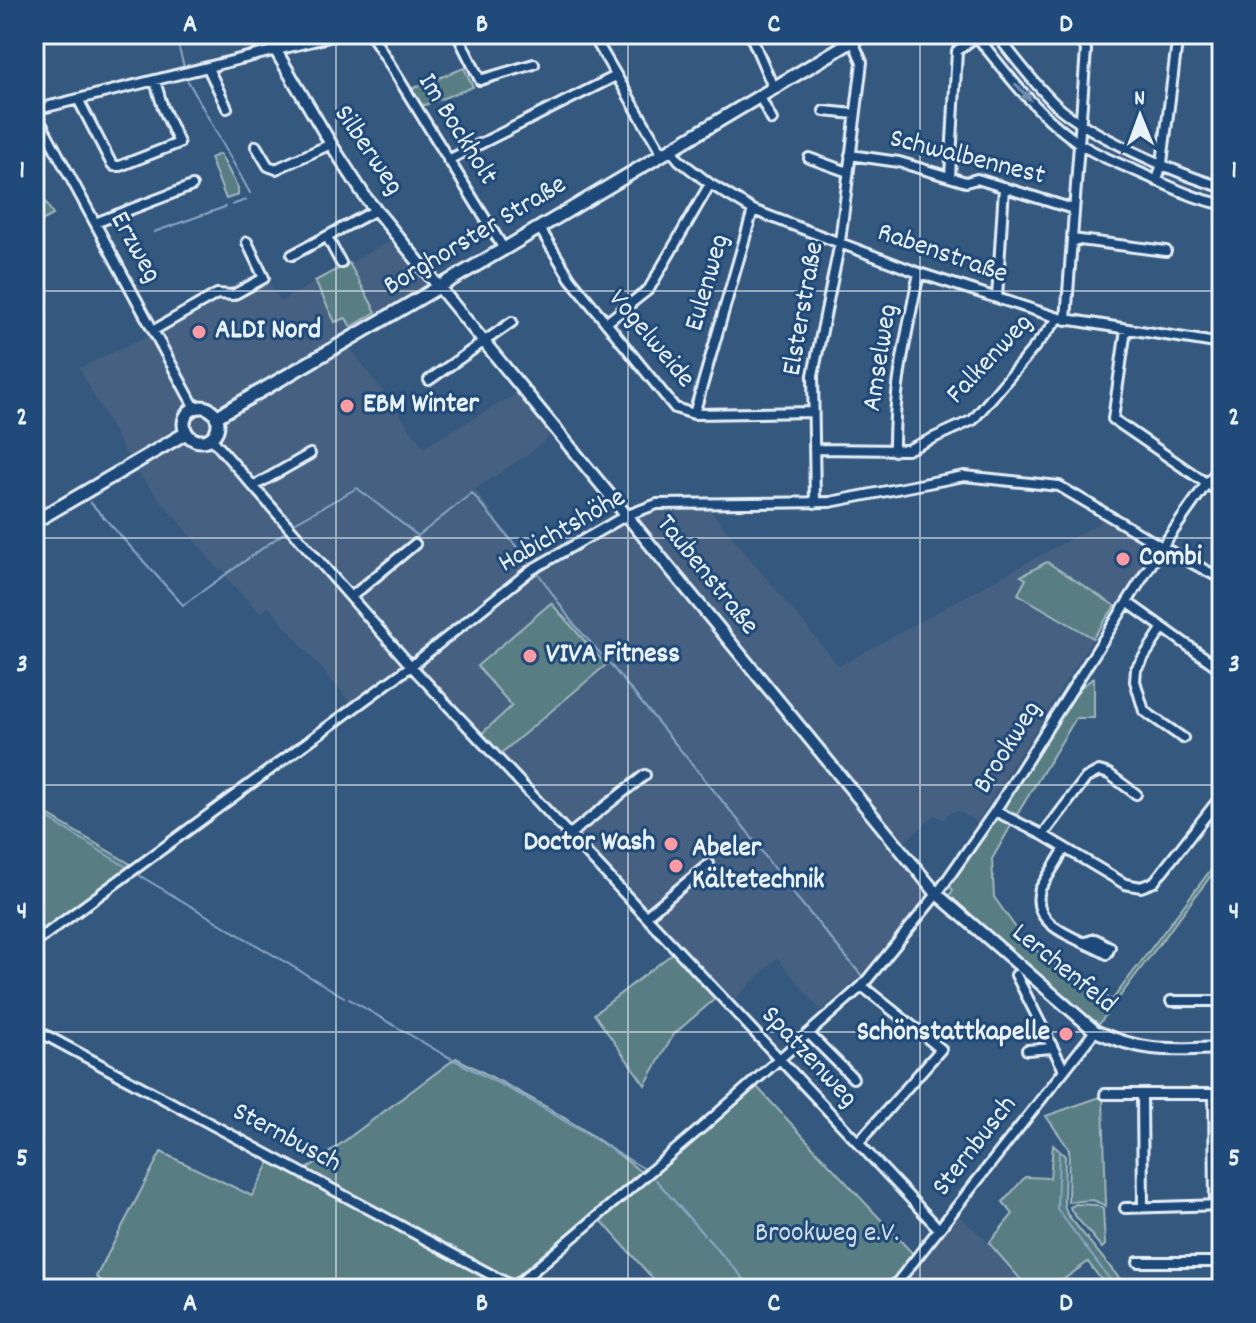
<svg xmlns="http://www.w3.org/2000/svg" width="1256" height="1323" viewBox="0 0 1256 1323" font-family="Dekko,sans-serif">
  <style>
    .built { fill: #446181 }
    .green { fill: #597d82; stroke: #a0b7bd; stroke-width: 2 }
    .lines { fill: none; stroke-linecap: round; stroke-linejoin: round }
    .stream { stroke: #8aa8c7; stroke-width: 2 }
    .minor-casing { stroke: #e8f1f8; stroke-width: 14 }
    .tertiary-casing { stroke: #e8f1f8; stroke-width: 16 }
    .secondary-casing { stroke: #e8f1f8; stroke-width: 17 }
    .minor { stroke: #1f4a7a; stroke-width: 8 }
    .tertiary { stroke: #1f4a7a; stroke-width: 10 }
    .secondary { stroke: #1f4a7a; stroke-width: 11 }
    .oneway { fill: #6f8dac }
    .grid { fill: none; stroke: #e8f1f8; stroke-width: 2; stroke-opacity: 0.55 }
    .poi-dot { fill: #ff9aa2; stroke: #1f4a7a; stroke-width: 3 }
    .labels { text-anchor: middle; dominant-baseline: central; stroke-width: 6; stroke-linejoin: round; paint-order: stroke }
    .street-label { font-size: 28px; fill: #e8f1f8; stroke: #1f4a7a }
    .poi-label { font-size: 28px; font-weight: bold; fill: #e8f1f8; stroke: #1f4a7a; text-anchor: start }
    .park-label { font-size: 28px; fill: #d3e0e6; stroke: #1f4a7a }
    .neatline { fill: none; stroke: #e8f1f8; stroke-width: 3 }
    .grid-label { font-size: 26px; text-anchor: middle; font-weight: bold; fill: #e8f1f8 }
  </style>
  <rect width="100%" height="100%" fill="#35587e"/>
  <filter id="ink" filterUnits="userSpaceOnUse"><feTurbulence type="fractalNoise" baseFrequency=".0125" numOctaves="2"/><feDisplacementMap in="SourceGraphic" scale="16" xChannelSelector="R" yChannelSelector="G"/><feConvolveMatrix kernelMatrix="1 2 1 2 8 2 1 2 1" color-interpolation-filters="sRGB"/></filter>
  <g filter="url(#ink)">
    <path class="built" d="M397,237l42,50 -94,54 79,106 99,-57 33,41 -30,25 -51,33 54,72 96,-45 31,-7 49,-5 134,162 269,-148 47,29 -40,59 -7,-4 -22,32 7,4 -116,184 -19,-11 -9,2 -5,7 -9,-5 -37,33 34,53 -44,43 -22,27 -45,40 -44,-53 -45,44 -6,-6 -4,2 -304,-324 -63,34 -86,-101 -9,6 -36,-37 2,-2 -4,-5 -3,1 -83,-99 2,-2 -11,-13 -48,-88 89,-41 48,-29 8,2 43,-20 14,21z
      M957,1214l32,29 37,46h-131z"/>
    <path class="green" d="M464,68l9,19 -51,19 -11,-17z
      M220,154l18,34v7l-12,4 -16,-41z
      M34,181l19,34 -19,10z
      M349,263l27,49 -25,15 -5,-9 -11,4 -20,-41z
      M1047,562l68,44 -22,32 -75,-44 8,-15 -5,-3z
      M551,603l55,62 -107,90 -19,-20 32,-29 -35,-40z
      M1094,678v40h-18l-60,98 -17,-11 69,-109z
      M34,807l100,59 -100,74z
      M995,811l17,13 -20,35 2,38 24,34 -6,2 57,41 43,26 110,-145v6l-123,163 -19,-12 -131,-116 4,-6 -7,-8z
      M673,953l43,45 -42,36 -29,51 -51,-71z
      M456,1058c64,34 129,67 185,114l-131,110 -203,-113z
      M757,1087l157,168 -27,34h-225l-62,-70z
      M1103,1096l3,110 -13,-6 -25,2 1,-53 -23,-33z
      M1053,1145l12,11 -1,49 3,9 61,75h-20l-20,-27 -38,27h-21l-40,-46 24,-29 -10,-12 22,-25 25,1z
      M161,1152l91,44 19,-36 235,129h-392l-18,-12z
      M1076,1204l20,1 7,4 2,36 -3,3 -30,-36 -2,-5z"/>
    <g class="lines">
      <path class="stream" d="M175,34l9,33
        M188,81l62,112
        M232,205l14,-5
        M154,232l71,-25
        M90,502l93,103 105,-75
        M296,522l61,-34 61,48 54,-43 57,69
        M538,573l34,49 37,41 138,168 35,49 80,96
        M34,810l94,58
        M137,874l207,123
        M349,999l92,54 85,45 117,70
        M1059,1151l-2,58 60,80
        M656,1180l48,55
        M707,1238l46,51"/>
      <defs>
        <path id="minor" d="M371,34l133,215
          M457,34l23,46 54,-16
          M592,34l71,121
          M750,34l24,55
          M975,34c30,38 61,79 101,107 20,15 48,24 71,35 24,11 50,24 75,28
          M996,34c19,24 38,50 60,71 31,29 124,70 166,82
          M208,68l19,40
          M760,97l12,23
          M78,99l33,64 3,3h6l59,-23 -16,-35 -8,-27
          M34,110l161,298
          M34,110l307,-76
          M824,111l31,3
          M256,146l12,20 8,3 55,-25
          M671,150l8,10 31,24 43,26 166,63 140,45 163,26
          M850,155l49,7 67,20 11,-3 96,30
          M809,158l39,14
          M448,160l168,-84
          M950,177l7,-126 22,-17
          M1157,181l5,-18 16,-129
          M95,223l97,-37
          M539,227l31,51 105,130 19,6 119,-2
          M327,237l14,26
          M1072,239l94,12
          M292,255l84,-45
          M997,298l7,-111
          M1066,320l20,-270 -7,-16
          M606,323l43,-34 61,-105
          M1126,329l-13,90 109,75
          M154,330l63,-36 16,1 31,-17 -17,-36
          M429,380l83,-58
          M694,414l59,-204
          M211,438l200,228 528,563
          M814,449l93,1 66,-30 86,-102
          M894,451c-1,-61 13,-119 25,-178
          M254,486l56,-32
          M815,503l-2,-128 27,-133 22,-180 -9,-21
          M351,597l64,-53
          M1127,602l95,68
          M1162,629l-26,40 -1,12 9,30 39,27
          M995,811l48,24 82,49 16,3 13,-5 68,-87
          M569,835l76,-60
          M1043,835l43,-57 13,-7 10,3 27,20
          M1064,850l-24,39c-11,39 40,49 67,65l3,-7 -15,-8 -9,3
          M646,916l63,-52
          M34,943l377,-277 120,-96 94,-54 32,-12 173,-2 134,-26 95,10 103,61 60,32
          M1016,975l48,95
          M1171,1001h51
          M34,1029l482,259
          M810,1035l43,43
          M1027,1050l25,-2
          M1105,1094h117
          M1214,1094l1,111
          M1142,1095l1,111
          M858,1143l83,-94 -79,-63
          M1125,1208l97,-3
          M1138,1262h84
          M512,1289l187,-159 163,-144 75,-92 58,-83 167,-264 45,-64 15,-17
          M892,1289l203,-258"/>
        <path id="tertiary" d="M266,34l65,110 35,54 571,696 158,137c49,22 74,19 127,17"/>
        <path id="secondary" d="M184 424a17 17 0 1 1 34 0a17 17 0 1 1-34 0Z
          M216,417l288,-168 360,-215
          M34,522l152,-89"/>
      </defs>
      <use href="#minor" class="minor-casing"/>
      <use href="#tertiary" class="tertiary-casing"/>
      <use href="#secondary" class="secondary-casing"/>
      <use href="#minor" class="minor"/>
      <use href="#tertiary" class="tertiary"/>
      <use href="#secondary" class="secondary"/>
    </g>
    <defs><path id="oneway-solid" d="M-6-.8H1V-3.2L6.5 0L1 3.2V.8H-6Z" transform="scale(2)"/></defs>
    <use class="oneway" href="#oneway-solid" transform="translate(1023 92) rotate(47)"/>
  </g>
  <path class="grid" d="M336,34v1255M628,34v1255M920,34v1255M34,291h1188M34,538h1188M34,785h1188M34,1032h1188"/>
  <g class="poi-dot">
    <circle cx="199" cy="332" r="8"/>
    <circle cx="347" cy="406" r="8"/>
    <circle cx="1123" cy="559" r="8"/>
    <circle cx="530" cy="656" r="8"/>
    <circle cx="671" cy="844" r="8"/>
    <circle cx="676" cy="866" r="8"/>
    <circle cx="1066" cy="1034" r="8"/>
  </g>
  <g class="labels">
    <g class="street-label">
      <text transform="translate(456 130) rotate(58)">Im Bockholt</text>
      <text transform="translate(367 151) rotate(56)">Silberweg</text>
      <text transform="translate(967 159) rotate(14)">Schwalbennest</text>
      <text transform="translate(476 237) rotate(-31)">Borghorster Straße</text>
      <text transform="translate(134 248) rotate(61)">Erzweg</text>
      <text transform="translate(942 255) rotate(19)">Rabenstraße</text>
      <text transform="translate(709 283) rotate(-74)">Eulenweg</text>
      <text transform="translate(805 309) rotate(-80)">Elsterstraße</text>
      <text transform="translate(650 340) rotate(50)">Vogelweide</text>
      <text transform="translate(882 358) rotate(-81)">Amselweg</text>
      <text transform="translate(991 360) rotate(-47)">Falkenweg</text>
      <text transform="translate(563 532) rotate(-30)">Habichtshöhe</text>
      <text transform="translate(706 576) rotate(51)">Taubenstraße</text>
      <text transform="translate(1009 748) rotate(-58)">Brookweg</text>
      <text transform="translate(1063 970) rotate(39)">Lerchenfeld</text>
      <text transform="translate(808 1058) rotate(47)">Spatzenweg</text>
      <text transform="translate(286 1139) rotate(28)">Sternbusch</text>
      <text transform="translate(976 1147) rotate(-52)">Sternbusch</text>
    </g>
    <g class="poi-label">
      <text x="215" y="332">ALDI Nord</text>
      <text x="363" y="406">EBM Winter</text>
      <text x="1139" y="559">Combi</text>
      <text x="546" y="656">VIVA Fitness</text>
      <text x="655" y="844" text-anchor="end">Doctor Wash</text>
      <text x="692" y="850">Abeler<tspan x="692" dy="32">Kältetechnik</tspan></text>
      <text x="1050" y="1034" text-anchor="end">Schönstattkapelle</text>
    </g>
    <g class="park-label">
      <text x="827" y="1235">Brookweg e.V.</text>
    </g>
  </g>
  <rect width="1256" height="1323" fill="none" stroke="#1f4a7a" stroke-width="88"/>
  <g transform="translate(1140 116) rotate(359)" stroke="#1f4a7a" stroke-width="6" paint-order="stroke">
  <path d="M0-6L14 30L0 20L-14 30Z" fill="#e8f1f8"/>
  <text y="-12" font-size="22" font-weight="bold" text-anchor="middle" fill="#e8f1f8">N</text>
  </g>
  <rect x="44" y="44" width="1168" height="1235" class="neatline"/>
  <g class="grid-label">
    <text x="190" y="31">A</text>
    <text x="482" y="31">B</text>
    <text x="774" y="31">C</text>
    <text x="1066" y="31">D</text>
    <text x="22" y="177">1</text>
    <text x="1234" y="177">1</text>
    <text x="22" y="424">2</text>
    <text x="1234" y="424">2</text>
    <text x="22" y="671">3</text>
    <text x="1234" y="671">3</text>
    <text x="22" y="918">4</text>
    <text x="1234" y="918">4</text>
    <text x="22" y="1165">5</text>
    <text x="1234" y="1165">5</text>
    <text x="190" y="1310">A</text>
    <text x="482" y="1310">B</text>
    <text x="774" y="1310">C</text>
    <text x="1066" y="1310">D</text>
  </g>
</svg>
